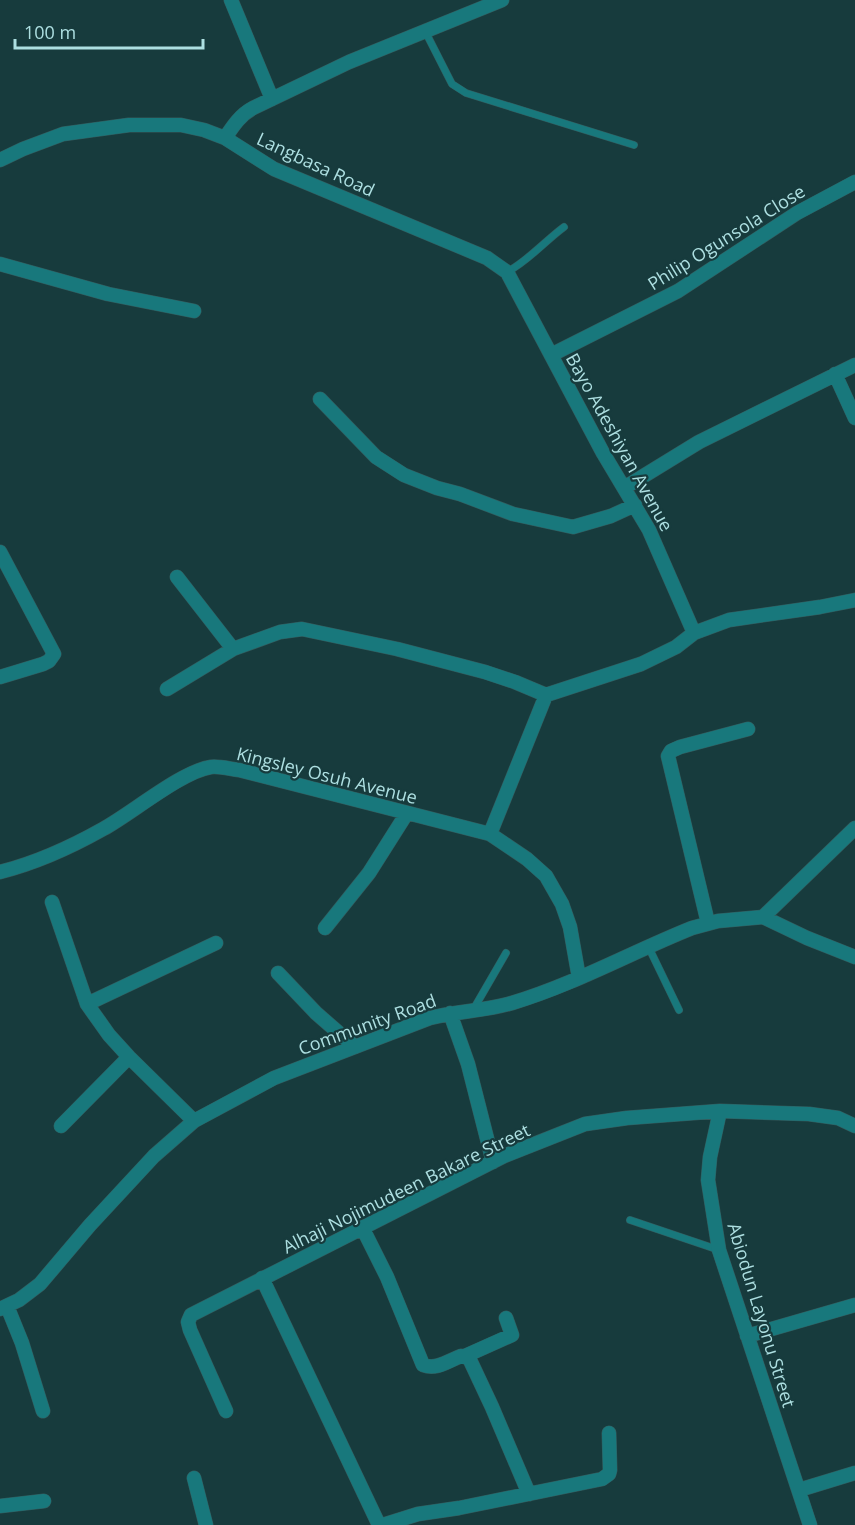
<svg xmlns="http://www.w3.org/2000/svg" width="855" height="1525" viewBox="0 0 855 1525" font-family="'Open Sans',sans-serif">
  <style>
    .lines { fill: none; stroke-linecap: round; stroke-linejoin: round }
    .service-casing { stroke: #345b5d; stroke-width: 8 }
    .minor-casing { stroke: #345b5d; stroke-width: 15 }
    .service { stroke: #18787c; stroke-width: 7 }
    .minor { stroke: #18787c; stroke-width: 14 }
    .labels { text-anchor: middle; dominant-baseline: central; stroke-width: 4.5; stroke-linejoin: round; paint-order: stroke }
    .street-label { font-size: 18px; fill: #addfe1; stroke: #173b3d }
  </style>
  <rect width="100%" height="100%" fill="#173b3d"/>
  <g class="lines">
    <defs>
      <path id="service" d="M425,31l27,53 14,9 168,52
        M507,272c21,-11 38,-31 57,-45
        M649,948l30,62
        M473,1010l33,-57
        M630,1220l89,30"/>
      <path id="minor" d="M231,0l41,99
        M225,138c8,-12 15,-23 28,-30l96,-46 153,-62
        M0,160l23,-11 40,-15 66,-9h52l23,5 21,8 49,31 213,89 20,14 96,181 46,77 45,103
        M0,264l108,30 86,17
        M551,355l127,-64 119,-78 58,-31
        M835,374l20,44
        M320,399l56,58 28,18 33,13 23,6 53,20 60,13 38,-11 24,-11
        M624,488l75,-46 156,-77
        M0,552l54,102 -5,7 -6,3 -43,13
        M177,577l56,72
        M167,689l66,-40 47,-17 22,-3 95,20 88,23 30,10 31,13
        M490,834l56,-139 95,-31 35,-17 18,-14 35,-13 91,-13 35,-7
        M0,872c36,-9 71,-25 103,-43 28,-15 79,-58 108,-62 9,-1 19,2 28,3l251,64 37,25 19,17 16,28 8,23 9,51
        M52,902l35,102 22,31 20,22 65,64
        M763,917l44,21 48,19
        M708,923l-40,-167 3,-5 9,-4 68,-18
        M325,928l44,-55 38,-60
        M278,973l38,40 39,34
        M87,1004l129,-61
        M450,1013l18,51 25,98
        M720,1111l-10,46 -2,23 11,70 91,275
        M61,1126l68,-69
        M362,1227l25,50 36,88c14,5 25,-4 38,-9l8,2 23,49 37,87
        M262,1278l117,247
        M7,1306l15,37 21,68
        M0,1309l19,-9 21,-16 50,-59 64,-69 40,-35 80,-43 156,-60c27,-7 56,-7 82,-15 63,-19 120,-51 180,-75l26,-7 45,-4 92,-89
        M747,1336l108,-31
        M465,1356l47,-21 -6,-17
        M226,1411l-36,-81 -2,-8 3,-7 313,-159 81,-32 42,-6 93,-7 89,3 29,4 17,8
        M194,1478l12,47
        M799,1490l56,-17
        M0,1506l44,-5
        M383,1525l35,-11 41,-6 143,-29 7,-5 1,-4 -1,-37"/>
    </defs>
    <use href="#service" class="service-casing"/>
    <use href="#minor" class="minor-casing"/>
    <use href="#service" class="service"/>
    <use href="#minor" class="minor"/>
  </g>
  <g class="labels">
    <g class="street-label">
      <text transform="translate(316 164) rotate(25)">Langbasa Road</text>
      <text transform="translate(726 237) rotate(-32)">Philip Ogunsola Close</text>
      <text transform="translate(620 442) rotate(61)">Bayo Adeshiyan Avenue</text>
      <text transform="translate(327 775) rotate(14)">Kingsley Osuh Avenue</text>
      <text transform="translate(367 1024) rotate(-20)">Community Road</text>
      <text transform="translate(406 1188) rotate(-26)">Alhaji Nojimudeen Bakare Street</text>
      <text transform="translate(762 1315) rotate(73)">Abiodun Layonu Street</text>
    </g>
  </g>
  <path d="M15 39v9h188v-9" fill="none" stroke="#addfe1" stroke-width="3"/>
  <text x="24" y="39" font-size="18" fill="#addfe1" stroke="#173b3d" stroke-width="4.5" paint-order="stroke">100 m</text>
</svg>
